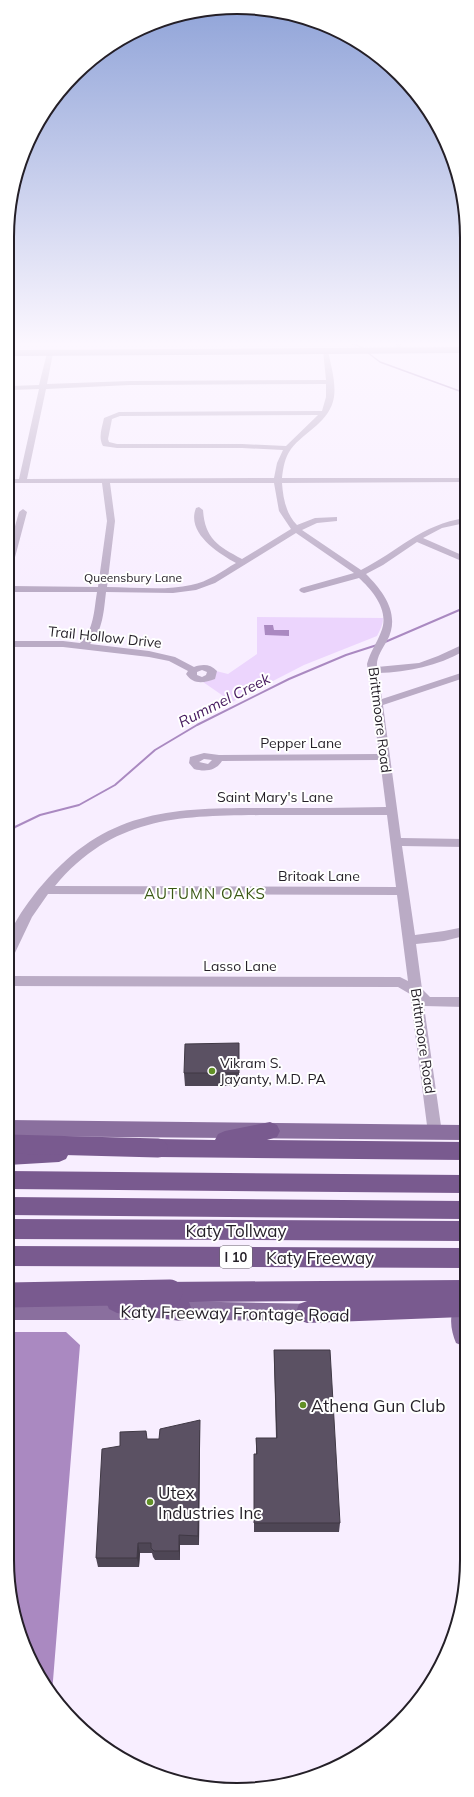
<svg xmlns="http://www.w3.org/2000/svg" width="474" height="1797" viewBox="0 0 474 1797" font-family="Mulish,sans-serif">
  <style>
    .green { fill: #ecd5fd }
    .water { fill: #aa89c1 }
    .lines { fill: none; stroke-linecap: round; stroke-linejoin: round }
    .stream-far1 { stroke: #aa89c1; stroke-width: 1.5 }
    .stream { stroke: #aa89c1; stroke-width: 2 }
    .minor { fill: #baabc5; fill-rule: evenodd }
    .major { fill: #8a6f9e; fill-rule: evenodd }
    .highway { fill: #795a8f; fill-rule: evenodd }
    .highway-bridge-far1 { stroke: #795a8f; stroke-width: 19 }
    .highway-bridge { stroke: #795a8f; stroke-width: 25 }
    .wall { fill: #4e4655 }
    .shaded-wall { fill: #403945 }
    .building { fill: #5b5163; stroke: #403945 }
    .poi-dot { fill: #619026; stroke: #fff; stroke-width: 1.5 }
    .labels { text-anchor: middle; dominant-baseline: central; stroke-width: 4; stroke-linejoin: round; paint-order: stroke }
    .far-street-label { font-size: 12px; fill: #241f27; stroke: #fff }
    .shield { fill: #fff; stroke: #666268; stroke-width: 1 }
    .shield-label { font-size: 13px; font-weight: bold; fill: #241f27 }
    .street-label { font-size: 14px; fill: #241f27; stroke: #fff }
    .poi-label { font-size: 14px; fill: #241f27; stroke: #fff; text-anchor: start }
    .water-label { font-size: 15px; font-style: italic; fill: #44185d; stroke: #fff }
    .neighbourhood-label { font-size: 15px; letter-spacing: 1px; fill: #395814; stroke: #fff }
    .near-street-label { font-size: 17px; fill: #241f27; stroke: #fff }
    .near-poi-label { font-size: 17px; fill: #241f27; stroke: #fff; text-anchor: start }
    .rim { fill: none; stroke: #241f27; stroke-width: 2 }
  </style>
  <rect width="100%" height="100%" fill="#f8eeff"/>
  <path class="green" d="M248,341h97l14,5 -2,1h-109z
    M257,617l126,1c0,7 -3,12 -6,18l-73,29 -72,37 -29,-20 7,-2 6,-9 12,3 29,-20z"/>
  <path class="water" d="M264,625h9l1,5h15v6l-24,-1z
    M8,1332h58l14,13 -28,348 -28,-45 -17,-88z"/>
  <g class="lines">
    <path class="stream-far1" d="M345,341l14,5 21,16 85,31"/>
    <path class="stream" d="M385,642l79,-34
      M9,834l6,-7 25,-12 39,-10 36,-20 40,-35 42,-25 92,-46 57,-24 31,-10"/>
    <path class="minor" d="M395,341h6l1,10h-4z
      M323,350l5,1c3,15 8,31 6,46 -4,25 -29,34 -43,52 -6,8 -8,19 -9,29h183v4l-183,1c1,15 4,31 15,42l18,-7 22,-1v4l-20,2 -15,7 59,40c36,-18 61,-46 104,-52v5l-23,5 -19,10 41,18v6l-47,-20 -34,23 -17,9c18,18 35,41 21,67 -5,8 -11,17 -10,26l42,-4 19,-7 26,-12v7c-27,15 -55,21 -86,22l4,26 82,-27v6l-81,27 18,133 63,1v8l-62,-1 13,89 29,-4 20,-4v9l-20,5 -28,3 6,45 8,8h34v10l-40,-1 18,127 -2,4 -5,2 -5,-2 -2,-4 -18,-139 -12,-7 -389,-1v-10l391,1 8,4 -11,-86 -349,-1 -16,23 -19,40 -4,2c0,-7 -1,-15 0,-21 3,-15 24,-43 34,-54 64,-74 127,-76 219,-76 41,0 82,0 124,-1l-6,-47 -158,1c-6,10 -17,11 -28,8l-5,-6 1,-6 14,-4 15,2 160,-1 -12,-90c3,-12 10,-21 14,-32 9,-21 -8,-41 -22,-54l-55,15 -3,-1 -2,-2 2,-2 53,-15 -58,-40 -81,50 -19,7 -23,3 -67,-1c-2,17 -3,40 -16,52l59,7 26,6 19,10c9,-3 16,-3 23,4l-2,8c-11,4 -22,6 -29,-5l2,-3 -19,-10 -20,-4 -86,-10h-53v-6h53l17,2c14,-12 14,-33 17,-51h-87v-6l88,1 9,-66 -5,-38h-92v-4h9l20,-90 -28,1v-4l28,-1 8,-32 3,-2 3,2 -6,31 83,-3 196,-1zM326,384v13l-4,14 -203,1 -15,6c-2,10 -6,19 -1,28l14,2h125l41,2 -6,13 -3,15 -247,1 19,-90 84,-4zM318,415l-32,31 -44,-2h-125l-8,-2 -1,-3 4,-20 8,-3zM110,483h164l5,28 12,18 -49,30c-24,-13 -37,-20 -39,-49l-4,-3 -3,1c-10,25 22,45 40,55 -14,8 -28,19 -45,22 -25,6 -58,2 -84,2l8,-66zM202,670l5,2 -1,3 -4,2 -5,-2v-3zM204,759l8,1 -4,4 -9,-2zM387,815l9,72 -341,-1c60,-71 126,-70 210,-71 41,0 81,0 122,0z
      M23,509l4,3 -13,49 -4,3v-20l9,-32z"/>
    <path class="major" d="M465,347v6l-454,3v-6z
      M8,1120l455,5v15l-455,-4z
      M173,1301l144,3 7,2 3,7 -3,7 -7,2 -144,-3 -7,-2 -3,-7 3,-7z
      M8,1302h127l7,2 3,7 -3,7 -7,2h-127z
      M460,1307l3,2v37l-7,-3c-4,-10 -7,-22 -3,-33z"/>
    <path class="highway" d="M270,1122l7,3 3,6 -3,6 -10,3 196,2v18l-305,-3 -7,-3 -3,-6 3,-6 7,-3 57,1 3,-6 7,-3z
      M59,1144l7,3 3,6 -3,6 -7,3 -51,3v-18z
      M8,1171l455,4v18l-455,-4z
      M8,1197l455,4v18l-455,-4z
      M8,1219l455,2v20l-455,-2z
      M8,1246l455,2v20l-455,-2z
      M463,1280v37l-156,6 -8,-3 -3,-8 3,-8 8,-3 -118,1 3,8 -3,8 -8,3 -64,-8 -8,-4 -3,-7 3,-7 8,-4 33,5 -1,-4 3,-7 8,-3z"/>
    <path class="highway-bridge-far1" d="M8,1144l150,4"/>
    <path class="highway-bridge" d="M8,1295l162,-3"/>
  </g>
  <path class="wall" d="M165,341h14l1,2h-14z
    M239,1043v43h-54l-1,-13z
    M274,1350l66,173 -1,9h-85v-78h2v-16h20l-2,-77z
    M200,1430l-1,115h-19v15h-25l-2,-3 -1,-4h-12l-1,14h-41l-2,-9 24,-112 27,-7h12z"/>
  <path class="shaded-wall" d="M200,1420v10l-1,115 -1,-9z
    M179,1535l1,10v15l-1,-9z
    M138,1543l2,10 -1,14 -2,-9z"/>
  <path class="building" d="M239,1043v30h-55l1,-29z
    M274,1350h56l10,173h-86v-69h3l-1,-16h21z
    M200,1420l-2,116 -19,-1v16h-25l-3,-3v-5h-13l-1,15h-41l6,-109 18,-3v-14l26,-1 1,8h12l1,-10z"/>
  <linearGradient id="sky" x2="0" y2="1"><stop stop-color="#8fa3d8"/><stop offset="0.58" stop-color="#fcf7ff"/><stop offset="1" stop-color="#fcf7ff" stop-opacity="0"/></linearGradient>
  <rect width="474" height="593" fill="url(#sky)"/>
  <g class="poi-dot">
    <circle cx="212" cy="1071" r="4"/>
    <circle cx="303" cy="1405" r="4"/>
    <circle cx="150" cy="1502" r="4"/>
  </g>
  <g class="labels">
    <g class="far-street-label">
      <text x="133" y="577">Queensbury Lane</text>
    </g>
    <rect class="shield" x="220" y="1246" width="32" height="22" rx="3"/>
    <g class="shield-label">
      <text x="236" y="1257">I 10</text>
    </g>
    <g class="street-label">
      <text transform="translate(105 637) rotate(6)">Trail Hollow Drive</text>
      <text transform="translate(380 720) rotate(83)">Brittmoore Road</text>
      <text x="301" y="743">Pepper Lane</text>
      <text x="275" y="797">Saint Mary's Lane</text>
      <text x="319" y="876">Britoak Lane</text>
      <text x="240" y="966">Lasso Lane</text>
      <text transform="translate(423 1041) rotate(82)">Brittmoore Road</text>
    </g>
    <g class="poi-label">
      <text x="220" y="1063">Vikram S.<tspan x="220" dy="16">Jayanty, M.D. PA</tspan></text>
    </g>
    <g class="water-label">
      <text transform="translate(224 700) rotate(-27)">Rummel Creek</text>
    </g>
    <g class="neighbourhood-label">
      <text x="205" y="893">AUTUMN OAKS</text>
    </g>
    <g class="near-street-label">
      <text x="236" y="1230">Katy Tollway</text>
      <text x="320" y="1257">Katy Freeway</text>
      <text transform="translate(235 1313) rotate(1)">Katy Freeway Frontage Road</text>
    </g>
    <g class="near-poi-label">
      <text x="311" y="1405">Athena Gun Club</text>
      <text x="158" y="1492">Utex<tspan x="158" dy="20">Industries Inc</tspan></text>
    </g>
  </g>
  <path d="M0 0H474V1797H0ZM237 14H237A223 223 0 0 1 460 237V1560A223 223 0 0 1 237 1783H237A223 223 0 0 1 14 1560V237A223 223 0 0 1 237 14Z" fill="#fff" fill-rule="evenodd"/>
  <path class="rim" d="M237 14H237A223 223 0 0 1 460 237V1560A223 223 0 0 1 237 1783H237A223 223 0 0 1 14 1560V237A223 223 0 0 1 237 14Z"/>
</svg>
